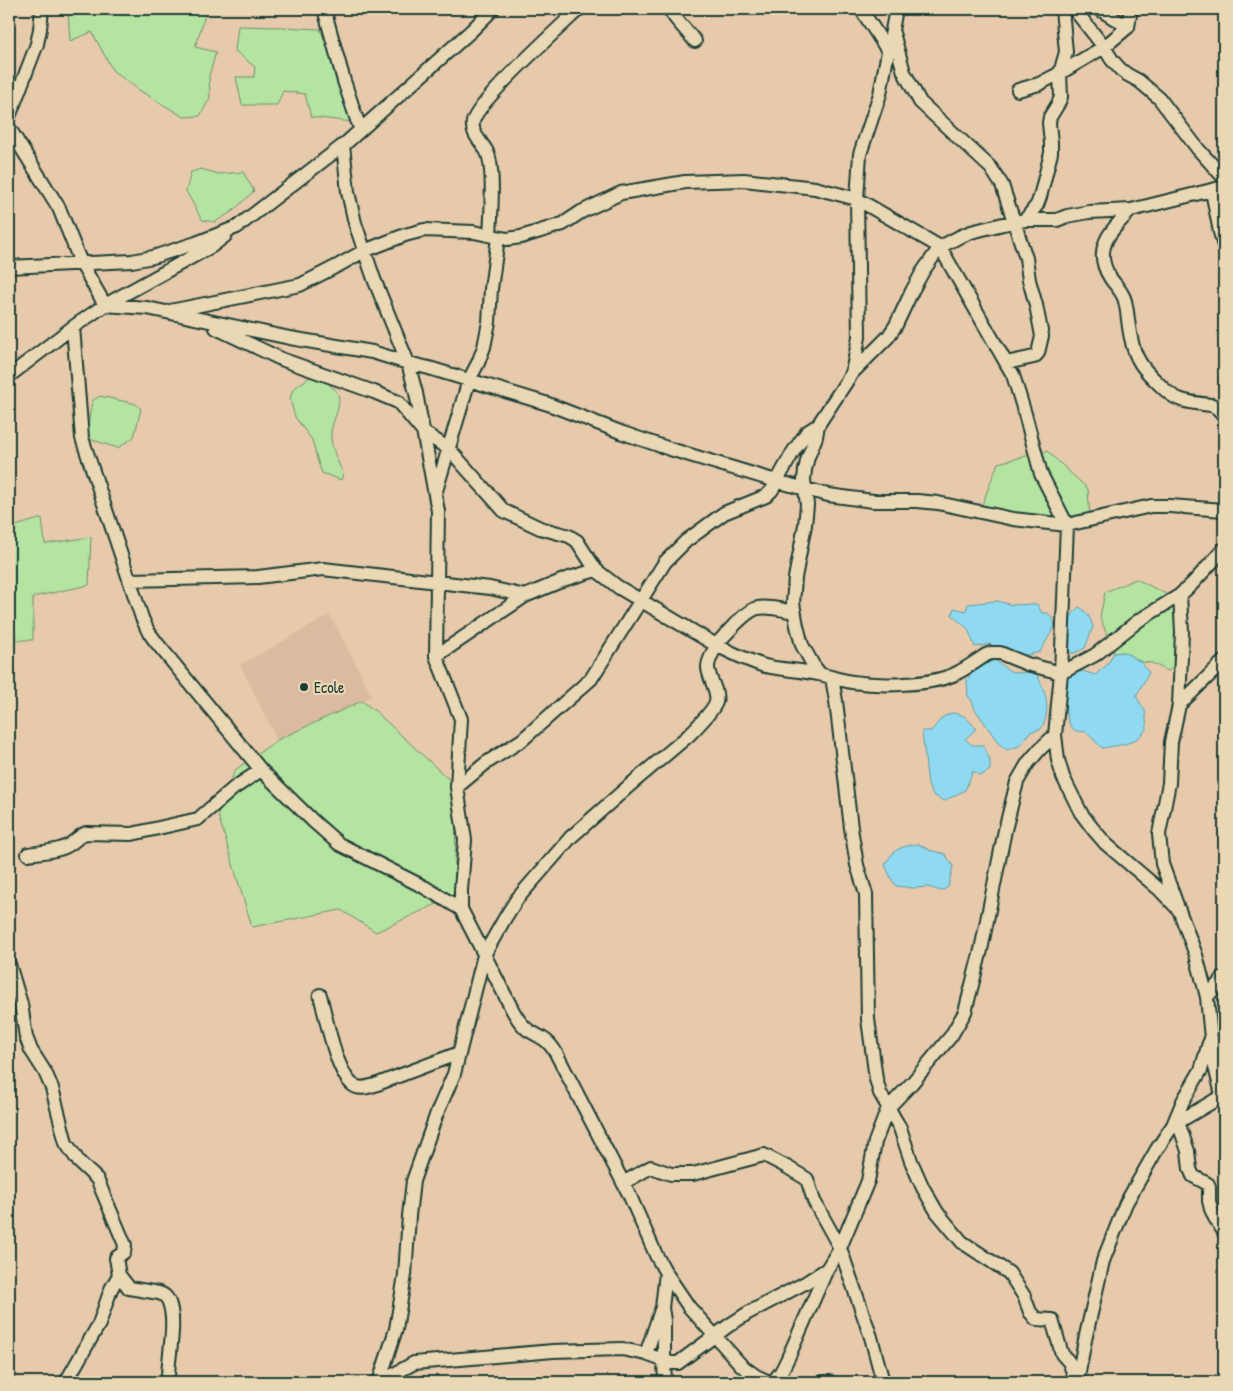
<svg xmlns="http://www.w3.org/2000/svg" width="1233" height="1391" viewBox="0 0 1233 1391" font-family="'Patrick Hand',sans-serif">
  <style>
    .built { fill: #dabb9f }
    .green { fill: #b5e3a2; stroke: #6a906b }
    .water { fill: #90daf1; stroke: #639ba5 }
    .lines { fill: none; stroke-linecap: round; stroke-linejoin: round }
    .street-casing { stroke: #1f3d34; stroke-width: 16 }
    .street { stroke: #ead8b5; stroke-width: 12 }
    .poi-dot { fill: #1f3d34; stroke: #ead8b5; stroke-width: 2 }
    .labels { text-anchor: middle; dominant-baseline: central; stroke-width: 4; stroke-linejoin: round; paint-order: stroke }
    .poi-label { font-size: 16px; fill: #1f3d34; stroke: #ead8b5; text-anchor: start }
  </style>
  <rect width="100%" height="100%" fill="#e7caab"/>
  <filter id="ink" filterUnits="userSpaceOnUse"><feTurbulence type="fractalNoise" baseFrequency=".02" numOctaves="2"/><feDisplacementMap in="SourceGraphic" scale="10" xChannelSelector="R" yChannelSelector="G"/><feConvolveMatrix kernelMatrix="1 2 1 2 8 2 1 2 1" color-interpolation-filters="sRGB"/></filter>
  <g filter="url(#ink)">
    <path class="built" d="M330,615l42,81 -95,44 -37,-75z"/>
    <path class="green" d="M79,9h128l-12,38 21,5 -7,24 1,22 -10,18 -16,1 -42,-25 -29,-21 -21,-39 -22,9 -2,-31z
      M238,26l44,1 38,2 24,61 8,32 -41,-5 -6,-23 -22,-3 -6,14h-35l-6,-28h18l1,-10 -20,-16z
      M201,169l18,5 24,-2 11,19 -21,20 -18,11 -13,-2 -16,-29 5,-19z
      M310,377c9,2 14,3 21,9 17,12 2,30 0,46 -1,15 7,29 12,42l-2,6 -19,-7 -4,-11 -6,-22 -17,-23 -5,-18 3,-10z
      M100,396l36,8 5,5 -7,28 -16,11 -32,-10 6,-37z
      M1047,451l41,38 2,30 -26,2 -84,-11 18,-47z
      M42,518l3,26 46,-7 -2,48 -56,12v43h-16l-8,-17v-95z
      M1136,579l38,19 6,64 -12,9 -16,-8 -11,-1 -17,-10 -10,1 -14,-36 5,-25z
      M362,701l12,9 83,77 -3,109 -78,36 -35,-22 -89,17 -34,-112 17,-45 42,-30z"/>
    <path class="water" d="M997,601l15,4 25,-1 5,9h6c10,12 7,12 0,25 -3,5 -5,9 -8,14l-17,4 -31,-9 -2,-3 -15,3 -7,-18 -16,-14 2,-7 12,3 2,-7z
      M1079,607c9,5 11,11 14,20l-8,21 -10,5h-5c-10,-15 -3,-35 9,-46z
      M1124,652l17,10 8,11 -13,23 9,15 2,17c-11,17 -27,17 -45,20l-16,-16 -10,-1c-2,-2 -5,-3 -6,-6 -7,-12 -5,-37 -3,-50l16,-4 12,4 12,-10 7,-12z
      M993,658c17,15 19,16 42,14 11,17 17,39 6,57l-11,3 -11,14 -12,4 -8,-6 -24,-35 -3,-8 -4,-5 -1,-17 16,-17z
      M952,713c13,1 16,6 24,16l-11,10 7,6h11l7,15v10l-10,6 -7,-5 -8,19 -21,11 -11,-6 -5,-10 -6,-54h9l12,-14z
      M918,844l11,6 16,4 8,12 -5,21 -7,4 -13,-4 -15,1 -17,-2 -5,-8 -6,-13c9,-17 15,-18 33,-21z"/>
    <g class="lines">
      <defs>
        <path id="street" d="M324,9l20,72 13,39 4,9
          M669,9l7,10 19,22
          M861,9l27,42
          M1074,9l30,38 8,13 9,10 7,5 11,6 20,17 39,51 26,29
          M1128,27l3,-18
          M893,33l11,39 16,30 71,66 11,17 24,73 3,22 7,25 6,31 -4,17 -4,4 -28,6
          M1018,90l21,-6 21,-11 44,-26 24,-20 -29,-18
          M9,117l28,-73 3,-15 2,-20
          M9,128l50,80 22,55 24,42 42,3 143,30 82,14 36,11 21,5 119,36 75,29 47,16 106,32 52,14 45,6h44l21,2 75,16 54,6 -6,148 -34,-9 -27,-11h-9l-5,2c-9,6 -19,13 -29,18 -25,13 -78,13 -105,9 -12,-2 -23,-6 -34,-8 -17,-4 -35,-4 -53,-8 -17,-5 -33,-13 -49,-21 -2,6 -8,15 -8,22 0,11 11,24 8,35 -3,9 -21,27 -28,34l-58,49 -59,52 -54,62 -12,19 -21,37 -30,119 -17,39 -24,68 -4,35 -4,59 -9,54 -17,53
          M343,145l5,47 7,31 19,56 34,84 8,30 22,118 -2,145 25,63 -4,68 8,53 -4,50v19l52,102c4,7 8,14 15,19 13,8 19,8 28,23l73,141 27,61 10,18 23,34 53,59 14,10 13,6
          M1212,191l8,41 4,14
          M1131,210c-20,20 -40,39 -20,69 5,7 12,13 14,22 3,12 3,25 6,37 4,21 12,31 27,45 6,6 12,13 21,16 10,4 22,5 33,6l5,3 7,7
          M1025,220l12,-15 3,-8 11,-44v-10l-2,-20 1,-6 8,-13 3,-7 -1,-24 6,-21 -4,-43
          M490,235c1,-19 5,-67 -3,-83 -5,-10 -16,-18 -14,-30 2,-18 88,-96 106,-113
          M9,267l123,-6 21,-4 43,-14 41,-16 109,-84 125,-112 22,-22
          M170,311l130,-26 39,-20 25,-14 41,-16 19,-5 50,2 33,7 14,-2 42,-13 18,-12 40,-19 64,-11 59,-2 71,8 42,11 83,48 73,128 12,39 16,60 26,51 84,-19h19l54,4
          M73,327l9,111 60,180 6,13 8,11 105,128 52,51 26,23 85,43 37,22
          M216,328l65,31 93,33 24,10 25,30 26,17 55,62 36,17 29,8 8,5 19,29 22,17 98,58c9,-10 30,-35 42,-37 11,-2 25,2 36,4
          M852,373l36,-36 8,-12 16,-34 11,-20 17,-24 19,-10 12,-5 32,-8 22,-4h32l10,-4 22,-4 42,-2 93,-23
          M9,376l64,-49 32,-22 107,-59 13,-10
          M436,491l33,-111 9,-17 6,-16 5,-25 2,-33 7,-51
          M1224,549l-32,35 -12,11 -42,26 -43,34 -34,18 -6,62 3,25 5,17 18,36 12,16 13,15 54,46 19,20 17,45 11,42 6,62 11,43
          M130,580l128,-3 65,-8 167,19 35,8
          M436,656l89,-60 41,-17 30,-9
          M820,674l-7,-9 -11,-20 -5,-19 -4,-23 2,-25 10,-53 2,-20 -3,-25 1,-10 3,-13 8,-20 2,-12 34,-52 7,-36 -2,-138 3,-45 20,-60 16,-85
          M832,678l4,23 15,127 6,37 9,29 2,125 8,60 4,14 20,35 11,33 12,27 14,24 25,30 47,31 15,23 6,16 6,7 16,1 10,34 7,8 8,20
          M1179,705l45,-44
          M457,787l29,-24 36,-23 69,-61 74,-117 21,-21 38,-28 42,-17 6,-6 21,-38 14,-20 11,-7
          M28,854c12,-2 26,-2 37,-7 8,-3 13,-11 21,-14l46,1 66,-15 36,-31 27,-18
          M1177,905l-15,-41 -3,-30 10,-51 2,-41 8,-37 3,-73 -2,-37
          M9,964l12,40 5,33 5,13 14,22 7,16 14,55 13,19 18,17 28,66 -1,7 -8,6 3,17 10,13 30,5c4,1 7,3 9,7 10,22 -1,58 0,82
          M320,995c6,22 16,77 33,90 7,5 15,2 22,0l84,-32
          M1207,997l17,-20
          M1178,1122l10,29 2,18 3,7 15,8 1,3v14l2,8 4,9 9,14
          M1173,1125l51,-30
          M623,1183l28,-16 20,7h22l71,-19 23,12 20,12 7,22 26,47 31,89 12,45
          M646,1354l15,-44
          M66,1382l33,-58 12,-35 8,-14
          M380,1382l34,-19 139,-12 69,-2 24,5 25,9h7l50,-37 20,-13 57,-30 22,-14
          M665,1382l-1,-21v-41l-2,-12 4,-35
          M773,1382l8,-10 7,-14 39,-89 13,-21 28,-67 7,-39 13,-34 24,-25 39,-47 14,-24 16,-62 24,-120 12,-48 11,-19 12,-14 15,-14
          M823,1382h7
          M1077,1382l8,-42 18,-79 23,-58 31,-54 16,-24 10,-24 18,-31 8,-27"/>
      </defs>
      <use href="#street" class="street-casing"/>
      <use href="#street" class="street"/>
    </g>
  </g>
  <circle class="poi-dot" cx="304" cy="687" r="5"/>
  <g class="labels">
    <g class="poi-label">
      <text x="314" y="687">Ecole</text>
    </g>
  </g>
  <rect width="1233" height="1391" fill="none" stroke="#ead8b5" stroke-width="30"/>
  <rect x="15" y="15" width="1203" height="1361" fill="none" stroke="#1f3d34" stroke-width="2" filter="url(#ink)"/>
</svg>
